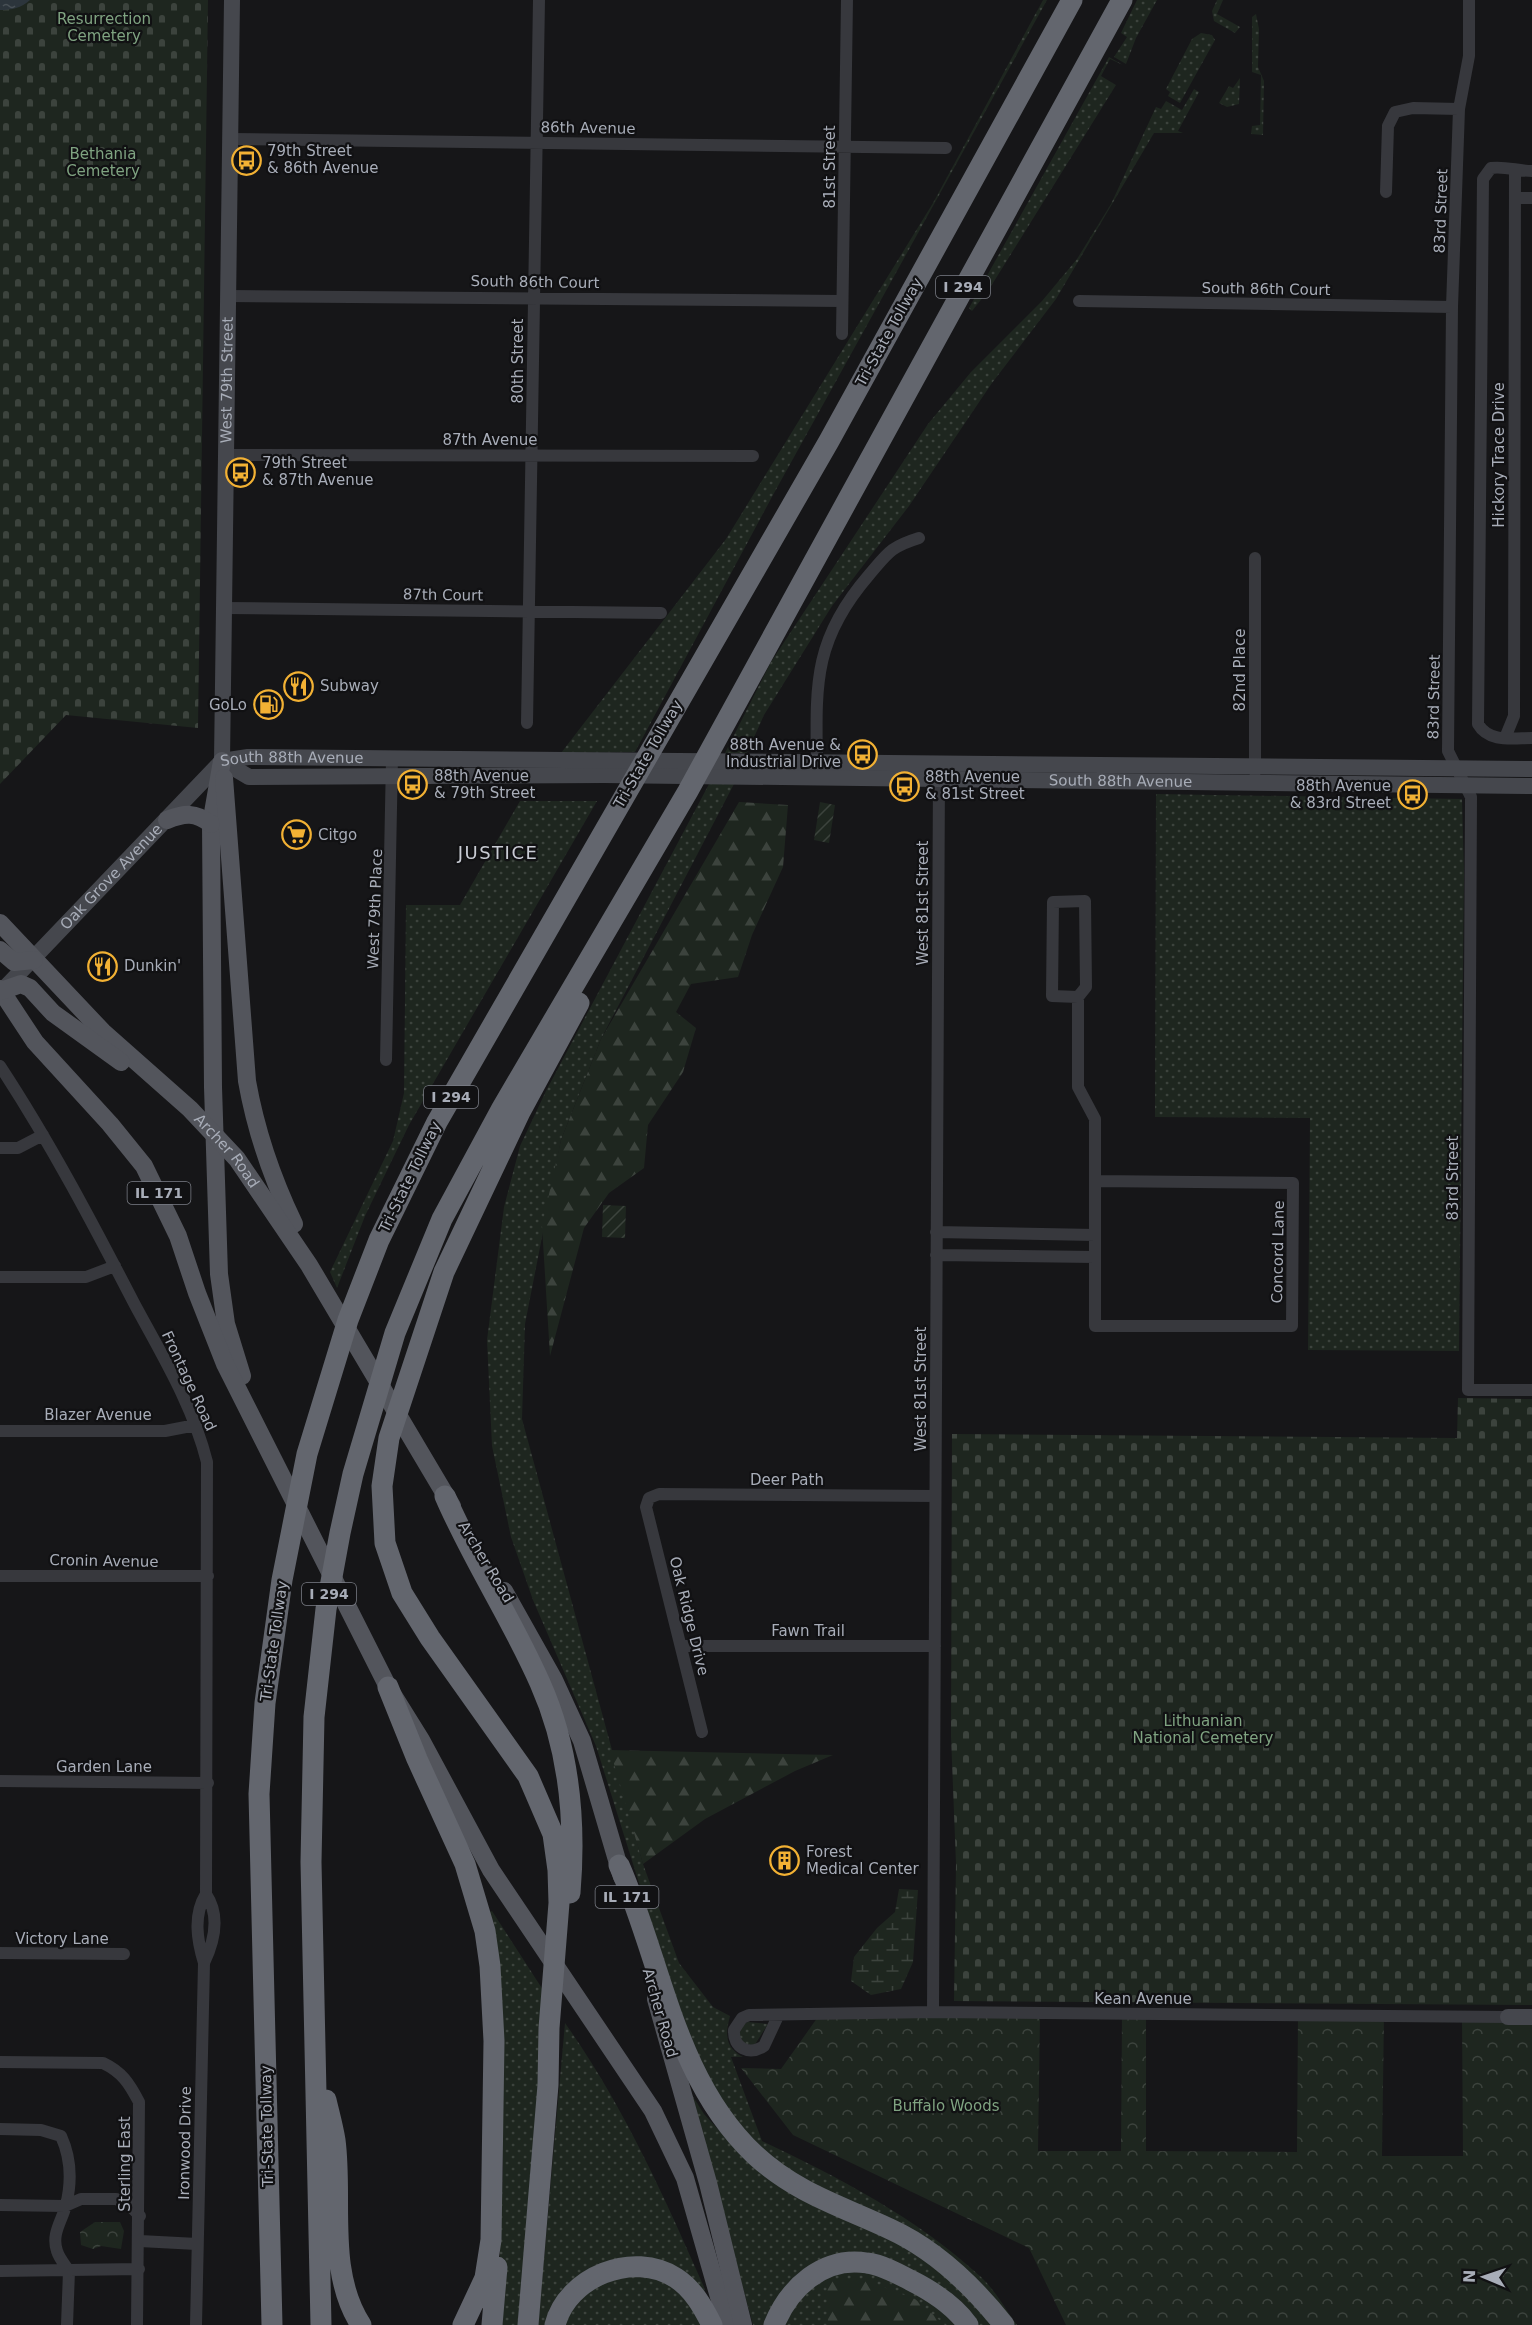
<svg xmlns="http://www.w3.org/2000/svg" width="1532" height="2325" viewBox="0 0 1532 2325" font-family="'DejaVu Sans',sans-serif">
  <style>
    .grass { fill: url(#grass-dots) }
    .forest { fill: url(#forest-firs) }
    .wetland { fill: url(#wetland-marsh) }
    .cemetery { fill: url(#cemetery-stones) }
    .park { fill: url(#park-crowns) }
    .garden { fill: url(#garden-furrows) }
    .water { fill: url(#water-ripples) }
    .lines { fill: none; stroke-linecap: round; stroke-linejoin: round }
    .street { stroke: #37383d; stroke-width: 12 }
    .secondary { stroke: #45474d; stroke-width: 16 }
    .primary { stroke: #53555c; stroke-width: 18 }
    .highway { stroke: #63666e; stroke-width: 21 }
    .labels { text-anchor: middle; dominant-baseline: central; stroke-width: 4.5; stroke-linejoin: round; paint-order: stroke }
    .shield { fill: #111113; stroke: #7b7e86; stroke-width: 1.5 }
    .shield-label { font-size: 14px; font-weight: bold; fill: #a8adb8 }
    .park-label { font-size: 15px; fill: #7fa381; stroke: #111113 }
    .street-label { font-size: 15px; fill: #a8adb8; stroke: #111113 }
    .poi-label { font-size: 15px; fill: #a8adb8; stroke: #111113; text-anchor: start }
    .quarter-label { font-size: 18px; letter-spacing: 1.5px; fill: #c9ccd4; stroke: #111113 }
  </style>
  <defs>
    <pattern id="grass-dots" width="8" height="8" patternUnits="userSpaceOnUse" patternTransform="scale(1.5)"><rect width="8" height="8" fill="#1e261f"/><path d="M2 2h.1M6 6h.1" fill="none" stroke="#3c433d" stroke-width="1.8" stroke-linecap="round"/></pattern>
    <pattern id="forest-firs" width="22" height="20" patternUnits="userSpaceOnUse" patternTransform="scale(1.5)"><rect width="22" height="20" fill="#1e261f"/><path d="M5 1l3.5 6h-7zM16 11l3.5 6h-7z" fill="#3c433d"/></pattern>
    <pattern id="wetland-marsh" width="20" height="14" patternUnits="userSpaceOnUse" patternTransform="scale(1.5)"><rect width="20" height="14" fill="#1e261f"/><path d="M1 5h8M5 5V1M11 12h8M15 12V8" fill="none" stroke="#3c433d"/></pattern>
    <pattern id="cemetery-stones" width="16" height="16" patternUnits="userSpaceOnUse" patternTransform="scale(1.5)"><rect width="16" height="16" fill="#1e261f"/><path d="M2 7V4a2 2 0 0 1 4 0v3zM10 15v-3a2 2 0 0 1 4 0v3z" fill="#3c433d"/></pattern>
    <pattern id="park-crowns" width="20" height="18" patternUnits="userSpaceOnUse" patternTransform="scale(1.5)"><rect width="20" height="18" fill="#1e261f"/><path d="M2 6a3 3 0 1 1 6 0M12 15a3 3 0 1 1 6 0" fill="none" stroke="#3c433d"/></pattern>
    <pattern id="garden-furrows" width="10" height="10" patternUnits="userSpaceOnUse" patternTransform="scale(1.5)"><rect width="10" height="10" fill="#1e261f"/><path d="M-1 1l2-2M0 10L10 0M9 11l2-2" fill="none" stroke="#3c433d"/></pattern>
    <pattern id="water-ripples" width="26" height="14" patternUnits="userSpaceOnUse" patternTransform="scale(1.5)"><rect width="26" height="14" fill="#2c353c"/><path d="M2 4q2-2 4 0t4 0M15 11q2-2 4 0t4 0" fill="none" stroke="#485056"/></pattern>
  </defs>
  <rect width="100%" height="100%" fill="#161618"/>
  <path class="grass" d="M1043,0h4l-274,495 -138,257 -74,1 165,-214 207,-336z
    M1137,0h20l-21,38 -10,26 -12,-7 13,-20 -6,-4z
    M1217,0h6l-6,14 23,13 -5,6 -21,-12 -2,-10z
    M1256,14l3,15 -1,38 6,14 -1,54 -12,-1 1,-8 8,-1 1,-50 -9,-3v-55z
    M1201,33l11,2 3,5 -35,63 -12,-7 2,-4 -4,-3 26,-50z
    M1109,57l14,8 -13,-6 -9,17 15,9 -128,206 -16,20 -3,-3z
    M1240,78l-1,26 -12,3 -8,-4 10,-17 4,2z
    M1194,89l5,3 -21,39 5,2h-29l-98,166 -64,84 -83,123 -77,100 -68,109 -17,38h-22l46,-91 157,-238 43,-52 71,-71 35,-42 34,-55 45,-97 5,2 5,-8 16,9z
    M709,784h25l-133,255 -40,101 -36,184 -3,95 121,445 36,99 34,44 17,9c-5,19 -5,31 13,41h-12l31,84c78,37 155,77 219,136 14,13 25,33 36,48h-6l-20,-25 -194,-119 -69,-62 -46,-99 -86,-274 -63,-146 -22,-63 -19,-91 -5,-106 17,-133 16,-61 26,-55z
    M1156,794l306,5 2,74 -5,478 -151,-1 2,-232 -155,-1z
    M520,801h77l-188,324 -44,91 -28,72 -7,-16 63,-131 11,-48 2,-188h54z
    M492,1911l53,82 -23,332h-25l6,-158 -2,-73 -14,-181z
    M748,2022l20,2 -14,22 -14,-3 -1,-10 4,-9z
    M565,2023c58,82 99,173 139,264l2,14 -93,-40 -66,64h-9z
    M690,2092l14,22 34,37 194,109 67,65h-21l-22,-24 -117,-41 -71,65h-15z
    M865,2270l40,12 58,43h-182l17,-29 36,-23z
    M644,2274l30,11 30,40h-142l6,-14 35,-32z"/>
  <path class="forest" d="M739,802l49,3 -5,62 -31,68 -14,42 -47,7 -15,28 20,16 -13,44 -35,53 -4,43 -35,25 -25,35 -34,128 -8,-130 19,-86 40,-101z
    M610,1750l223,5 -38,16 -90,48 -62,45z
    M865,2280l50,19 30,26h-117l-1,-44z"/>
  <path class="wetland" d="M899,1889l19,1 -5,72 -12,27 -30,6 -20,-14 3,-24 23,-29 18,-16z"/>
  <path class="cemetery" d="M0,0h208l-10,728 -132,-13 -66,69z
    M1458,1398l74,1v606l-578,-4 2,-137 -5,-128 1,-302 505,4z"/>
  <path class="park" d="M820,2014l220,1 -2,136h83l1,-136h24v136l151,1 1,-137 86,1 -2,140h81l-1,-140 70,-2v311h-466l-37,-77 -236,-113 -52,-67 40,1z
    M95,2222h25l4,9 -3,18 -20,-3 -8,3 -12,-4 -1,-13z"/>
  <path class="garden" d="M820,802l15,3 -6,38 -15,-3z
    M603,1205l23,1 -1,32 -23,-1z"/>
  <path class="water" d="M0,0h30c-9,8 -18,10 -30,10z"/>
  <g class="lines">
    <path class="street" d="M1469,0v56l-10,53 -7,198 -4,444 23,46 -3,593h64
      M230,139l716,9
      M1532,171c-14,0 -27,-5 -41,-3l-8,11 -5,545c11,19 35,14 54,14
      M1386,192l2,-66 7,-14 18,-4 46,1
      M1515,198h17
      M228,296l613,5
      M1079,301l373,6
      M842,334l5,-334
      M226,455l527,1
      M224,608l437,5
      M527,723l12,-723
      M1505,738l9,-22 1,-545
      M817,768c-1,-82 -5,-127 52,-193 19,-22 21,-28 50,-37
      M1255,772v-214
      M1078,997l-26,-1 1,-94 32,-1 1,86 -8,10v90l17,32v207h197l1,-143 -198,-2
      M386,1060l6,-302
      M0,1066c50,76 93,158 135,239 27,50 58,101 72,157l-1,432c-13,21 -9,46 -2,69l-8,362
      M0,1148h18l25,-13
      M936,1232l159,3
      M936,1255l159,2
      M0,1277h86l29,-11
      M0,1431h165l31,-6
      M0,1576h208
      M681,1646h254
      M702,1732l-56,-225 3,-9 10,-4 276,2
      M0,1781l208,2
      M0,1953l124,1
      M204,1963c11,-23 16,-48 2,-69
      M933,2012l6,-1240
      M778,2016l-14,30c-15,10 -31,2 -30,-16l8,-12 7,-3 184,-3 575,5
      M0,2062l103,1c19,9 26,20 36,39l-2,223
      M0,2129l41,1 20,6c10,22 11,45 5,69 -4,16 -15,29 -9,46 2,7 8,14 12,20
      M0,2205l65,1 16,-7h35l11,4 13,13
      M140,2241l57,3
      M0,2271l139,-2
      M67,2325l2,-54"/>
    <g class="secondary">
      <path id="s1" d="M222,761l27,16 355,-2 928,11"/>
      <path id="s2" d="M222,761l26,-4 1284,12"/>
      <path id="s3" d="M222,761l10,-761"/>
      <path id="s4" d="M2,991l220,-230"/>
      <path d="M1508,2017h24"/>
    </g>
    <g class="primary">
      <path d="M222,761l-11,63 2,263 6,187 7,50 16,52"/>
      <path d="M224,778l23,303c9,51 25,97 47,143"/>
      <path d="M167,820c18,-7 28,-8 44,4"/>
      <path id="s5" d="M0,923l103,109 87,77 47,50 72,106 143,241"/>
      <path d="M0,950l14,12 20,-2"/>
      <path d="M0,989l35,53 75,82 34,42 34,70 19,57 28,71 163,323 33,53 70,130 162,241 32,67 42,147"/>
      <path d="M1,991l20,-7 9,4 23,25 68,49"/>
      <path d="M504,1591l50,89 28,61 40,136"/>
      <path d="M656,1999l52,184 35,142"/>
    </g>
    <path class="highway" d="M445,1496c28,65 67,123 95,187 30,67 36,138 30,210
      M388,1687l29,72 48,105 20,67 5,35 4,75 -3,199 -6,38 -22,47
      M619,1865c43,97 55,214 136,290 41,38 86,51 135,74 46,21 83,57 114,96
      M326,2100c3,13 7,27 9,40 8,60 -9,131 26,185
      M272,2325l-13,-531 6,-91 17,-123 25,-126 41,-134 31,-80 58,-118 392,-681 243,-441
      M321,2325l-10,-463 3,-145 12,-108 14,-76 13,-59 42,-141 47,-114 60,-111 186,-317 434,-791
      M492,2325l5,-58
      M528,2325l20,-240 1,-57 10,-125 -1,-33 -5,-36 -25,-58 -98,-138 -28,-45 -17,-50 -3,-57 7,-48 55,-166 76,-160 59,-109
      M555,2325c12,-48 78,-75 121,-47 17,11 27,29 36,47
      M774,2325c15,-37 49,-69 93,-62 15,2 30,10 43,17 22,11 44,25 58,45"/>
  </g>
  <defs>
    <symbol id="bus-ring" viewBox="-11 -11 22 22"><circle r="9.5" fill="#111113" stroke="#f2b134" stroke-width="1.5"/><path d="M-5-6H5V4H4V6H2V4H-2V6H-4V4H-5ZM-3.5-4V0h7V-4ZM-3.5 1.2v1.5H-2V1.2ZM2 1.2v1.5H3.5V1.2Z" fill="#f2b134"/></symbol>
    <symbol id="restaurant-ring" viewBox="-11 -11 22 22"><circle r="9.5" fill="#111113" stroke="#f2b134" stroke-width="1.5"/><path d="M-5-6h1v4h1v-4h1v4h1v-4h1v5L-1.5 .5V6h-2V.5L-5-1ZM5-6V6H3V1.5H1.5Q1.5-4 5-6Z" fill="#f2b134"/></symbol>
    <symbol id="fuel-ring" viewBox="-11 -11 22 22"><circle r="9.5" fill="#111113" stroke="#f2b134" stroke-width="1.5"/><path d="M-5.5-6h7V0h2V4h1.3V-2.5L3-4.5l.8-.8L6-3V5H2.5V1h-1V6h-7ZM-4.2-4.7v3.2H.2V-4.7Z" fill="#f2b134"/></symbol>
    <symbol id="supermarket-ring" viewBox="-11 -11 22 22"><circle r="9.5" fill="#111113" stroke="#f2b134" stroke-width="1.5"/><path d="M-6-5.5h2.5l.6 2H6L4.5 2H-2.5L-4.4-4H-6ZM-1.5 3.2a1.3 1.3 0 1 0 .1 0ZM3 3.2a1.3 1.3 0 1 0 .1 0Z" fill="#f2b134"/></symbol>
    <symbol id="building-ring" viewBox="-11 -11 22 22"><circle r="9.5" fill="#111113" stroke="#f2b134" stroke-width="1.5"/><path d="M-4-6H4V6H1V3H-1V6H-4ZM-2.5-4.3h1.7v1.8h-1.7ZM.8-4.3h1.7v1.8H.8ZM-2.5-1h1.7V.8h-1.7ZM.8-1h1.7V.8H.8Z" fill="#f2b134"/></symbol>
  </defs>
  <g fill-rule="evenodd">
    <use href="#bus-ring" x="230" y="144" width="33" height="33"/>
    <use href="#bus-ring" x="224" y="456" width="33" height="33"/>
    <use href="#restaurant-ring" x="282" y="670" width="33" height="33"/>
    <use href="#fuel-ring" x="252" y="688" width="33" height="33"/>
    <use href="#bus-ring" x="846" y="738" width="33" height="33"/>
    <use href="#bus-ring" x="396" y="768" width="33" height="33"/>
    <use href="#bus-ring" x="888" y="770" width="33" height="33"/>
    <use href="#bus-ring" x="1396" y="778" width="33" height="33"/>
    <use href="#supermarket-ring" x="280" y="818" width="33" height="33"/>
    <use href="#restaurant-ring" x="86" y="950" width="33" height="33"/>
    <use href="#building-ring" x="768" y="1844" width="33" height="33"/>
  </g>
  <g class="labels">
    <g class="shield">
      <rect x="936" y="276" width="54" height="22" rx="4.5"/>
      <rect x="424" y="1086" width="54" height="22" rx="4.5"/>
      <rect x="127.5" y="1182" width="63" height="22" rx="4.5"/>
      <rect x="302" y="1583" width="54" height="22" rx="4.5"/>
      <rect x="595.5" y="1886" width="63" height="22" rx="4.5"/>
    </g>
    <g class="shield-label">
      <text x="963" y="287">I 294</text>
      <text x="451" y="1097">I 294</text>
      <text x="159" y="1193">IL 171</text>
      <text x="329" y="1594">I 294</text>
      <text x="627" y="1897">IL 171</text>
    </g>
    <g class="park-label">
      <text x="104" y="19">Resurrection<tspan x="104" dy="17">Cemetery</tspan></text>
      <text x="103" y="154">Bethania<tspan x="103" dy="17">Cemetery</tspan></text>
      <text x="1203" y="1721">Lithuanian<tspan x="1203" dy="17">National Cemetery</tspan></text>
      <text x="946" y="2106">Buffalo Woods</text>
    </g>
    <g class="street-label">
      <text transform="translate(588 128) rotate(1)">86th Avenue</text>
      <text transform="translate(830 167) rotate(-90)">81st Street</text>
      <text transform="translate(1441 211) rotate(-88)">83rd Street</text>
      <text transform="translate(535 282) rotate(1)">South 86th Court</text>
      <text transform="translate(1266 289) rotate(1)">South 86th Court</text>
      <text transform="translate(889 332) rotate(-61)">Tri-State Tollway</text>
      <text transform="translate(518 361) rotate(-90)">80th Street</text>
      <text stroke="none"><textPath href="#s3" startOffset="381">West 79th Street</textPath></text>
      <text x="490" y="440">87th Avenue</text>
      <text transform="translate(1499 455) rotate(-90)">Hickory Trace Drive</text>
      <text transform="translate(443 595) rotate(1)">87th Court</text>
      <text transform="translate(1240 670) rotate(-90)">82nd Place</text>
      <text transform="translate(1434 697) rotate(-89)">83rd Street</text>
      <text transform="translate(648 754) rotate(-60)">Tri-State Tollway</text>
      <text stroke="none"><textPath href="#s2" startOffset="70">South 88th Avenue</textPath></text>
      <text stroke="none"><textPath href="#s1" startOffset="903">South 88th Avenue</textPath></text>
      <text stroke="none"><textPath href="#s4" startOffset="158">Oak Grove Avenue</textPath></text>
      <text transform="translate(923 903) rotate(-90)">West 81st Street</text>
      <text transform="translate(375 909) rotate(-88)">West 79th Place</text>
      <text stroke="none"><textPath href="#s5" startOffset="322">Archer Road</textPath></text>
      <text transform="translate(410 1177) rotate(-64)">Tri-State Tollway</text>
      <text transform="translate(1453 1178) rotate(-90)">83rd Street</text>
      <text transform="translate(1278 1252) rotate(-89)">Concord Lane</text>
      <text transform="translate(189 1381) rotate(65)">Frontage Road</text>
      <text transform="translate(921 1389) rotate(-90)">West 81st Street</text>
      <text x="98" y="1415">Blazer Avenue</text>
      <text x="787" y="1480">Deer Path</text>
      <text transform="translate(104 1561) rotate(1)">Cronin Avenue</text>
      <text transform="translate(486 1562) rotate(59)">Archer Road</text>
      <text transform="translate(689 1616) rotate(76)">Oak Ridge Drive</text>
      <text x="808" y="1631">Fawn Trail</text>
      <text transform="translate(274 1641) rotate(-82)">Tri-State Tollway</text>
      <text x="104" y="1767">Garden Lane</text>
      <text x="62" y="1939">Victory Lane</text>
      <text x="1143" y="1999">Kean Avenue</text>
      <text transform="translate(660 2013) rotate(74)">Archer Road</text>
      <text transform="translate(267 2126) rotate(-91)">Tri-State Tollway</text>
      <text transform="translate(185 2143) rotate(-89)">Ironwood Drive</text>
      <text transform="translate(125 2164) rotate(-90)">Sterling East</text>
    </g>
    <g class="poi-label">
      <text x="267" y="151">79th Street<tspan x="267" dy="17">&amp; 86th Avenue</tspan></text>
      <text x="262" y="463">79th Street<tspan x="262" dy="17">&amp; 87th Avenue</tspan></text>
      <text x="320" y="686">Subway</text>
      <text x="247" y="705" text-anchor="end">GoLo</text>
      <text x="841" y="745" text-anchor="end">88th Avenue &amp;<tspan x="841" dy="17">Industrial Drive</tspan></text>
      <text x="434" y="776">88th Avenue<tspan x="434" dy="17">&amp; 79th Street</tspan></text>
      <text x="925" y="777">88th Avenue<tspan x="925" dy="17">&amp; 81st Street</tspan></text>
      <text x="1391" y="786" text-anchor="end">88th Avenue<tspan x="1391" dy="17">&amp; 83rd Street</tspan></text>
      <text x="318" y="835">Citgo</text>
      <text x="124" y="966">Dunkin'</text>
      <text x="806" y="1852">Forest<tspan x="806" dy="17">Medical Center</tspan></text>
    </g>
    <g class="quarter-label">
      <text x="498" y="852">JUSTICE</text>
    </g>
  </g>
  <g transform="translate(1484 2277) rotate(272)" stroke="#111113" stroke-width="4.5" paint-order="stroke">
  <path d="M0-4.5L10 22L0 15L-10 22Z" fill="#a8adb8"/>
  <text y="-9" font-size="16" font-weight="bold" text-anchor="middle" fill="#a8adb8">N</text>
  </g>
</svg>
